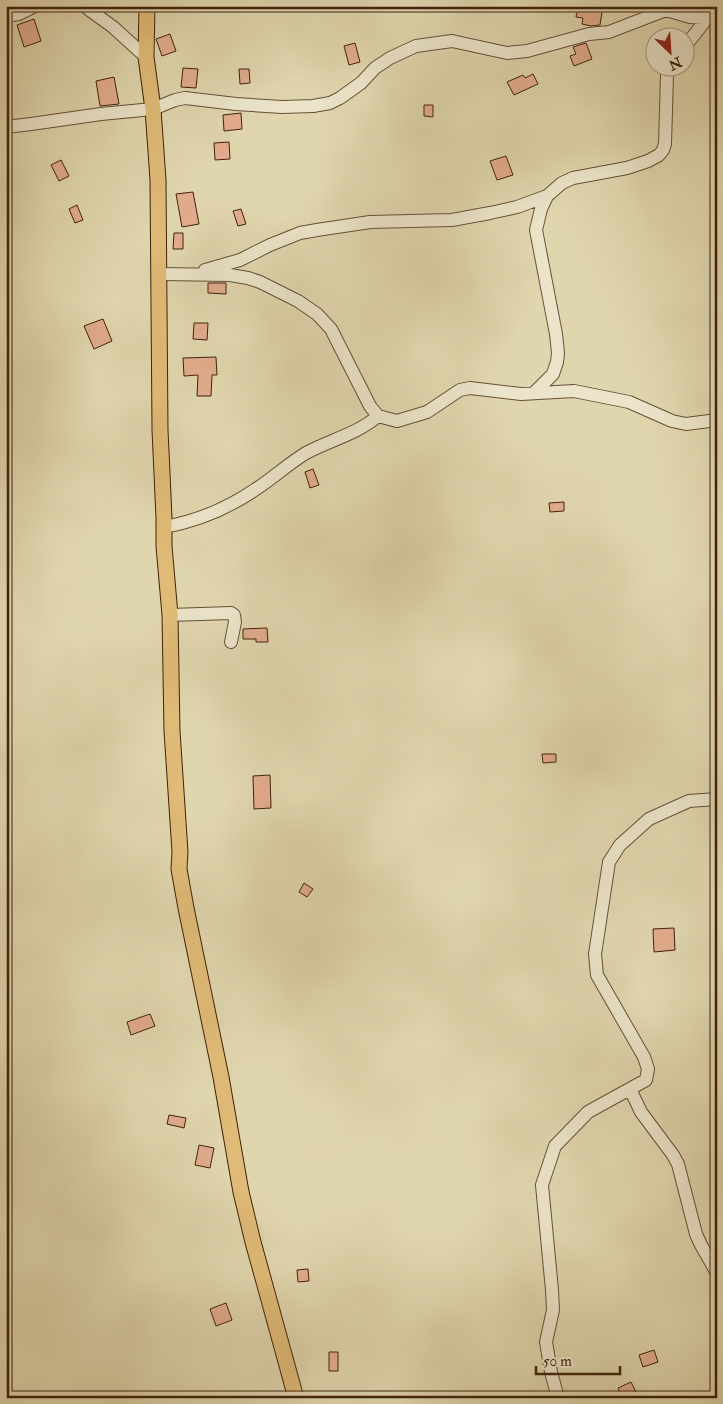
<svg xmlns="http://www.w3.org/2000/svg" width="723" height="1404" viewBox="0 0 723 1404" font-family="'IM FELL Double Pica',serif">
  <style>
    .building { fill: #e2ac8d; stroke: #3f220d }
    .lines { fill: none; stroke-linecap: round; stroke-linejoin: round }
    .minor-casing { stroke: #674f35; stroke-width: 14 }
    .major-casing { stroke: #3f220d; stroke-width: 17 }
    .minor { stroke: #ebe4ca; stroke-width: 12 }
    .major { stroke: #e0bb77; stroke-width: 15 }
  </style>
  <rect width="100%" height="100%" fill="#e0d6ae"/>
  <filter id="stains"><feTurbulence type="fractalNoise" baseFrequency=".004" numOctaves="4"/><feColorMatrix values="0 0 0 0 .2 0 0 0 0 .09 0 0 0 0 .02 0 0 0 .5 -.17"/></filter>
  <radialGradient id="worn" r=".72"><stop offset=".6" stop-color="#630" stop-opacity="0"/><stop offset="1" stop-color="#630" stop-opacity=".3"/></radialGradient>
  <path class="building" d="M578,6h25l-3,19 -9,1 -9,-2 1,-6 -7,-1z
    M34,19l7,22 -17,6 -7,-22z
    M170,34l6,17 -14,5 -6,-17z
    M355,43l5,19 -11,3 -5,-19z
    M586,43l6,16 -18,7 -4,-10 6,-2 -3,-7z
    M183,68l15,1 -2,19 -15,-1z
    M239,69h10l1,14 -10,1z
    M533,74l5,10 -24,11 -7,-13 16,-7 2,3z
    M114,77l5,27 -19,2 -4,-25z
    M424,105h9v12l-9,-1z
    M241,113l1,16 -18,2 -1,-16z
    M229,142l1,17 -15,1 -1,-17z
    M506,156l7,19 -16,5 -7,-19z
    M61,160l8,16 -10,5 -8,-16z
    M193,192l6,32 -17,3 -6,-33z
    M77,205l6,15 -8,3 -6,-14z
    M241,209l5,15 -8,2 -5,-15z
    M174,233h9v16h-10z
    M208,283h18v11l-18,-1z
    M103,319l9,22 -18,8 -10,-23z
    M194,323h14l-1,17 -14,-1z
    M216,357l1,18h-5l-1,21h-14l1,-21 -14,1 -1,-18z
    M313,469l6,16 -9,3 -5,-16z
    M564,502v9l-14,1 -1,-9z
    M267,628l1,14h-12v-3h-13v-10z
    M542,754h14v8l-13,1z
    M270,775l1,33 -17,1 -1,-33z
    M304,883l9,6 -6,8 -8,-5z
    M674,928l1,22 -21,2 -1,-23z
    M150,1014l5,12 -24,9 -4,-13z
    M169,1115l17,3 -2,10 -17,-4z
    M199,1145l15,3 -4,20 -15,-3z
    M308,1269l1,12 -11,1 -1,-12z
    M226,1303l6,17 -16,6 -6,-17z
    M654,1350l4,12 -15,5 -4,-12z
    M329,1352h9v19h-9z
    M631,1382l8,16h-17l-4,-10z"/>
  <g class="lines">
    <defs>
      <path id="minor" d="M84,6l29,21 33,30
        M6,16l13,-2 16,-8
        M686,45l16,-20 13,-19
        M6,127l25,-3 70,-10 52,-5 22,-9 10,-2 51,6 46,3 31,-1 17,-3 10,-5 21,-15 14,-15 15,-10 26,-12 36,-5 55,12 20,-2 62,-17 20,-2 57,-22 24,7 17,1
        M205,270l35,-10 30,-15 30,-12 17,-3 53,-8 82,-2 38,-7 27,-6 30,-11 15,-13 11,-5 54,-10 21,-7 11,-6 4,-5 2,-6 2,-69 2,-7
        M160,274l70,1 18,3 12,4 38,19 19,13 14,15 39,77 8,10 19,5 30,-9 33,-22 10,-2 51,6 53,-3 55,11 43,19 14,3 31,-4
        M535,392l18,-18 4,-12 1,-9 -2,-19 -20,-104 5,-21 6,-13
        M164,527c34,-6 63,-18 92,-38 17,-11 32,-25 50,-36 24,-13 51,-19 72,-37
        M170,615l61,-2 3,2 1,7 -4,20
        M630,1089l11,23 32,43 5,9 18,70 5,11 16,28
        M558,1398l-7,-26 -5,-30 7,-32 -1,-20 -10,-105 13,-39 33,-34 58,-32 2,-11 -4,-12 -47,-82 -2,-21 14,-92 11,-17 29,-26 40,-18 28,-2"/>
      <path id="major" d="M147,6l-1,51 7,52 5,71 2,250 4,88v28l6,69 2,116 8,121 -1,17 7,39 35,169 20,115 12,50 43,156"/>
    </defs>
    <use href="#minor" class="minor-casing"/>
    <use href="#major" class="major-casing"/>
    <use href="#minor" class="minor"/>
    <use href="#major" class="major"/>
  </g>
  <rect width="723" height="1404" fill="none" stroke="#e0d6ae" stroke-width="25"/>
  <rect x="8" y="8" width="708" height="1389" fill="none" stroke="#3f220d" stroke-width="2.5"/>
  <rect x="12" y="12" width="698" height="1379" fill="none" stroke="#3f220d"/>
  <g transform="translate(670 52) rotate(155)"><circle r="24" fill="#ebe4ca" stroke="#a6967e"/>
  <path d="M0-4L9 19L0 12L-9 19Z" fill="#8f2418"/>
  <text y="-8" font-size="14" font-weight="bold" text-anchor="middle" fill="#3f220d">N</text>
  </g>
  <path d="M536 1366v8h84v-8" fill="none" stroke="#3f220d" stroke-width="2.5"/>
  <text x="543" y="1366" font-size="15" fill="#3f220d" stroke="#ebe4ca" stroke-width="4" paint-order="stroke">50 m</text>
  <rect width="100%" height="100%" filter="url(#stains)"/>
  <rect width="100%" height="100%" fill="url(#worn)"/>
</svg>
